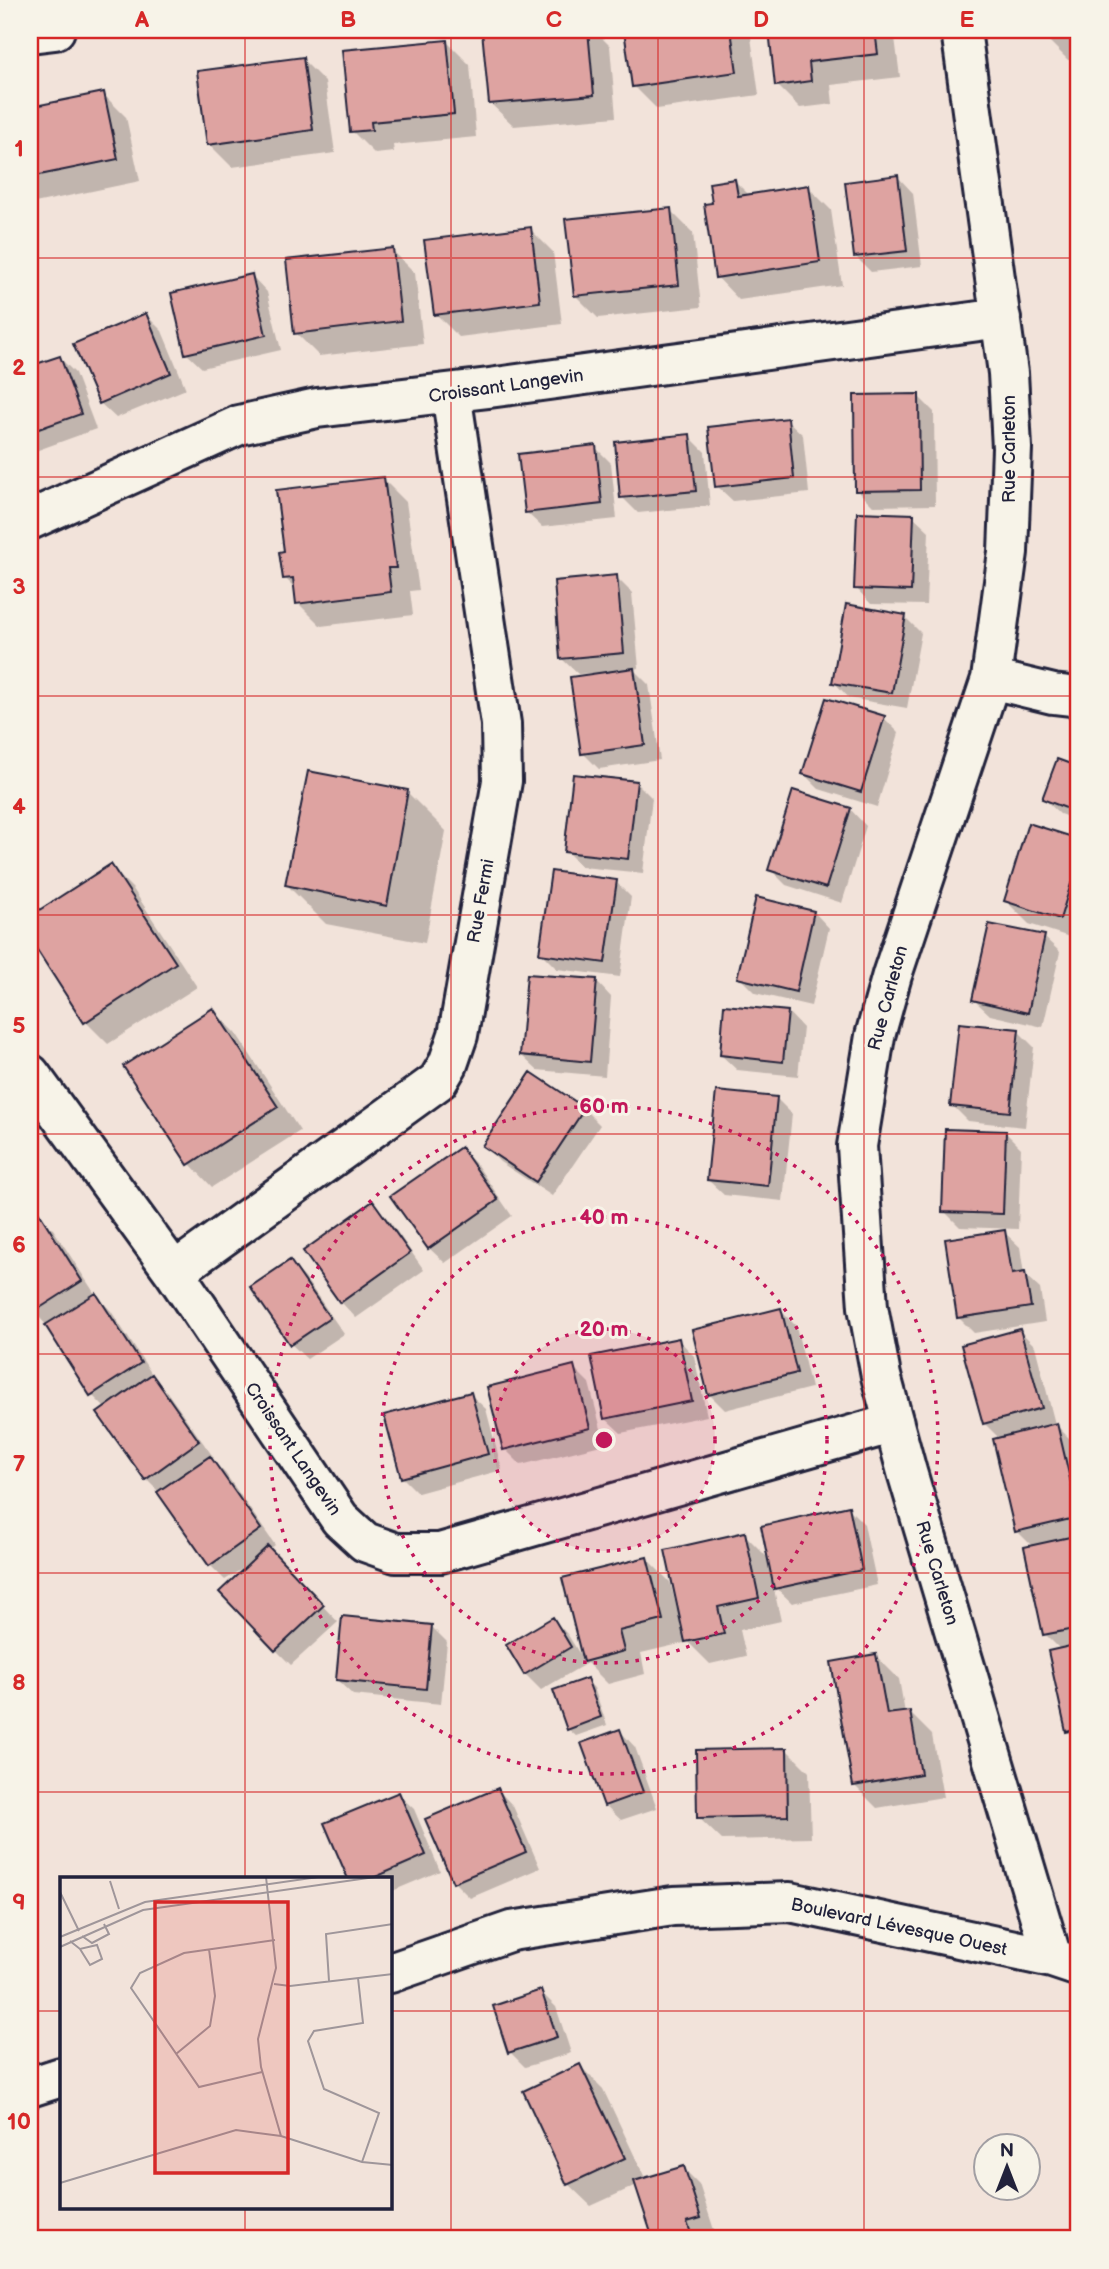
<svg xmlns="http://www.w3.org/2000/svg" width="1109" height="2269" viewBox="0 0 1109 2269" font-family="'Balsamiq Sans',sans-serif">
  <style>
    .shadow { fill: #0003 }
    .building { fill: #dea3a1; stroke: #22223b; stroke-width: 2 }
    .lines { fill: none; stroke-linecap: round; stroke-linejoin: round }
    .minor-casing { stroke: #22223b; stroke-width: 44 }
    .minor { stroke: #f7f3e8; stroke-width: 38 }
    .grid { fill: none; stroke: #d62828; stroke-width: 2; stroke-opacity: 0.55 }
    .ring { fill: none; stroke: #c2185b; stroke-width: 3.5; stroke-dasharray: 3.5 7 }
    .labels { text-anchor: middle; dominant-baseline: central; stroke-width: 6; stroke-linejoin: round; paint-order: stroke }
    .street-label { font-size: 18px; fill: #22223b; stroke: #f7f3e8 }
    .inset-road { fill: none; stroke: #9f969a; stroke-width: 2 }
    .view { fill: #d62828; fill-opacity: 0.15; stroke: #d62828; stroke-width: 3.5 }
    .inset-edge { fill: none; stroke: #22223b; stroke-width: 3.5 }
    .centre { fill: #c2185b; stroke: #f7f3e8; stroke-width: 3.5 }
    .ring-label { font-size: 21px; text-anchor: middle; font-weight: bold; fill: #c2185b; stroke: #f7f3e8; stroke-width: 6; stroke-linejoin: round; paint-order: stroke }
    .neatline { fill: none; stroke: #d62828; stroke-width: 2.5 }
    .grid-label { font-size: 23px; text-anchor: middle; font-weight: bold; fill: #d62828 }
  </style>
  <rect width="100%" height="100%" fill="#f2e3da"/>
  <filter id="ink" filterUnits="userSpaceOnUse"><feTurbulence type="fractalNoise" baseFrequency=".0143" numOctaves="2"/><feDisplacementMap in="SourceGraphic" scale="14" xChannelSelector="R" yChannelSelector="G"/><feConvolveMatrix kernelMatrix="1 2 1 2 8 2 1 2 1" color-interpolation-filters="sRGB"/></filter>
  <g filter="url(#ink)">
    <path class="shadow" d="M511,30h83l16,16 6,71 -102,9 -23,-22 -7,-72z
      M626,30h124l9,65 -102,14 -23,-23z
      M770,30h124l6,47 -69,8 2,19 -33,4 -23,-23z
      M1044,30h35v29l-11,1 -23,-23z
      M447,42l23,23 6,72 -83,8 1,7 -19,2 -23,-23z
      M302,59l23,23 10,71 -103,14 -23,-23z
      M103,94l23,23 14,64 -110,23v-95z
      M898,177l15,16 9,73 -51,6 -16,-16z
      M735,181l15,15 58,-9 23,23 11,75 -103,15 -22,-23 -3,-73z
      M670,210l23,23 8,74 -103,11 -23,-23z
      M530,229l23,23 9,72 -103,13 -23,-23z
      M392,250l23,23 8,71 -104,12 -23,-23z
      M252,276l15,16 14,58 -79,18 -16,-15z
      M146,315l16,16 24,58 -70,29 -16,-15z
      M60,358l15,15 21,56 -66,24v-85z
      M918,396l16,16 1,93 -62,1 -16,-16z
      M787,420l16,15 6,58 -76,8 -16,-15z
      M689,436l16,16 5,54 -72,7 -16,-16z
      M595,447l16,16 6,56 -75,8 -16,-15z
      M383,479l23,23 13,88 -9,1 3,24 -92,11 -23,-23 -2,-14 -11,-11 1,-25z
      M913,516l16,15 -3,74 -55,-1 -15,-16z
      M616,577l16,16 7,75 -6,1 16,16 11,75 -61,9 -16,-16 8,-80 -13,1 -16,-15z
      M905,617l16,16 -14,75 -58,-10 -15,-16z
      M884,718l15,15 -22,74 -58,-18 -15,-15z
      M1058,761l21,8v52l-19,-7 -16,-15z
      M636,782l16,16 -9,75 -61,-6 -16,-16z
      M407,792l39,39 -21,112 -99,-19 -39,-39z
      M794,793l57,17 15,16 -24,77 -56,-18 -16,-16z
      M1030,825l49,16v99l-50,-16 -23,-23z
      M110,866l23,23 64,98 -89,57 -23,-23 -55,-85v-18z
      M616,882l15,15 -11,80 -63,-8 -16,-16z
      M814,912l15,16 -18,78 -56,-13 -16,-16z
      M1044,937l16,15 -17,75 -53,-12 -16,-15z
      M596,981l15,16 -6,79 -68,-6 -16,-15z
      M213,1010l23,23 64,98 -88,56 -22,-23 -65,-98z
      M788,1012l15,16 -5,48 -61,-6 -16,-15z
      M1018,1031l16,16 -9,80 -57,-6 -16,-16z
      M776,1098l16,16 -9,87 -59,-6 -16,-15z
      M584,1109l16,16 -48,71 -52,-34 -16,-16z
      M1006,1133l15,15 -3,81 -58,-2 -16,-16z
      M461,1149l16,16 35,51 -67,47 -16,-15z
      M30,1203l7,11 16,15 42,65 16,17 44,68 12,13 47,66 -3,1 14,14 50,72 -6,5 69,72 -47,43 -15,-15 -28,-83 -2,-1 -21,14 -15,-15 -49,-71 -15,-15 -40,-70 -14,-14 -44,-68 -18,-20z
      M373,1204l15,15 36,51 -68,48 -15,-16z
      M1004,1232l16,15 4,27 16,15 5,33 -71,11 -16,-16z
      M290,1262l15,16 39,56 -37,25 -16,-15z
      M780,1310l16,16 15,62 -86,22 -16,-16z
      M1020,1331l15,15 20,78 24,24v294l-11,-11 -7,-81 -16,-16 -12,-87 -16,-16 -17,-92 -16,-16z
      M679,1340l15,16 13,60 -86,17 -16,-15z
      M573,1367l16,16 16,61 -84,21 -16,-16z
      M470,1394l16,15 16,61 -84,23 -16,-16z
      M848,1508l16,16 13,61 -85,18 -19,-18 8,36 -41,9 6,26 -36,8 -22,-22 -47,11 4,21 -37,10 -21,-21 -46,27 -16,-16 -17,-28 45,-27 15,16 16,26 63,-102 23,23 7,27h3l64,-75 26,26z
      M431,1626l16,16 -6,62 -88,-9 -16,-15z
      M876,1656l23,23 6,34 4,-1 23,23 11,62 -66,11 -23,-23z
      M586,1680l8,8 13,37 -31,11 -8,-7z
      M620,1731l15,16 22,61 -36,12 -16,-15z
      M786,1749l23,23 2,66 -89,2 -23,-22z
      M498,1790l15,16 27,62 -70,30 -16,-16z
      M398,1794l16,15 26,62 -50,21v-13h-40z
      M541,1992l15,15 15,46 -46,14 -15,-15z
      M580,2066l23,23 43,91 37,-12 16,16 16,49 -13,6h-47l-18,-54 -46,21 -23,-22z"/>
    <path class="building" d="M492,30h96l6,65 -105,9 -7,-73z
      M624,30h107l6,42 -105,15z
      M769,30h106l3,24 -69,8 2,19 -36,5z
      M1042,30h37v4l-36,4z
      M447,40l7,74 -83,8 1,8 -22,2 -8,-82z
      M303,57l10,73 -106,15 -10,-74z
      M104,92l14,67 -88,18v-70z
      M898,175l9,76 -53,6 -9,-75z
      M735,179l3,17 71,-11 11,77 -105,16 -11,-74 8,-1 -3,-20z
      M671,208l8,77 -105,11 -9,-77z
      M531,227l9,75 -106,13 -10,-75z
      M393,248l8,73 -107,13 -8,-74z
      M252,274l14,61 -81,19 -14,-61z
      M146,313l25,60 -72,31 -26,-60z
      M60,356l21,58 -51,18v-66z
      M919,394l1,96 -65,1 -1,-96z
      M788,418l6,60 -79,9 -7,-60z
      M690,434l6,57 -76,7 -5,-56z
      M596,445l6,59 -77,9 -7,-59z
      M384,477l12,91h-8l3,24 -95,12 -3,-26 -10,1 -4,-27 5,-1 -8,-61z
      M857,512l57,2 -3,77 -57,-2z
      M617,575l7,78 -64,6 -6,-78z
      M846,604l60,11 -14,78 -60,-10z
      M634,668l11,77 -64,9 -11,-77z
      M826,698l59,18 -24,76 -59,-18z
      M1057,759l22,8v46l-37,-14z
      M308,771l100,19 -21,116 -102,-21z
      M573,774l64,7 -9,78 -64,-7z
      M793,790l58,18 -25,80 -58,-18z
      M1028,823l51,16v47l-8,-2 -11,35 -56,-18z
      M111,864l65,99 -92,60 -54,-84v-23z
      M551,871l66,9 -12,83 -66,-9z
      M756,897l58,14 -18,81 -59,-14z
      M989,924l56,11 -17,78 -56,-13z
      M527,974l70,5 -7,83 -70,-7z
      M724,1005l64,6 -5,51 -63,-7z
      M213,1008l65,99 -90,58 -65,-99z
      M959,1023l60,6 -9,83 -60,-6z
      M531,1072l54,36 -49,74 -54,-36z
      M716,1091l61,6 -9,89 -61,-6z
      M945,1129l61,2 -3,83 -61,-2z
      M461,1147l37,53 -70,49 -38,-53z
      M373,1201l37,52 -70,50 -37,-52z
      M38,1211l44,70 -50,32 -2,-3v-94z
      M1005,1230l7,44 13,-2 6,35 -74,11 -12,-79z
      M290,1260l40,58 -40,27 -40,-58z
      M96,1293l45,70 -51,33 -45,-71z
      M781,1308l16,65 -89,22 -16,-65z
      M1020,1329l22,79 -59,16 -22,-79z
      M679,1338l13,63 -88,18 -13,-63z
      M574,1365l16,63 -87,22 -16,-63z
      M152,1374l47,67 -54,39 -48,-67z
      M471,1392l17,62 -87,24 -17,-63z
      M1057,1423l22,94 -64,15 -22,-93z
      M210,1456l51,73 -52,37 -52,-74z
      M849,1506l13,64 -88,19 -13,-63z
      M745,1532l14,66 -41,9 6,27 -39,8 -20,-92z
      M1079,1535v93l-36,7 -19,-88z
      M268,1546l56,59 -49,46 -56,-59z
      M647,1557l16,63 -44,11 5,20 -41,11 -21,-84z
      M342,1616l90,9 -6,64 -90,-9z
      M553,1617l18,30 -47,28 -18,-30z
      M1079,1644v85l-13,3 -18,-81z
      M876,1654l11,60 23,-3 11,63 -68,12 -22,-124z
      M587,1678l14,39 -34,13 -14,-40z
      M620,1729l23,63 -39,14 -23,-63z
      M1079,1747v43l-8,-42z
      M787,1748l1,68 -91,2 -1,-68z
      M498,1788l28,64 -73,31 -28,-64z
      M399,1792l27,63 -55,24h-23l-24,-56z
      M541,1990l16,47 -49,16 -15,-47z
      M580,2064l45,94 -58,27 -44,-94z
      M684,2166l17,52 -14,4 6,17h-40l-19,-58z"/>
    <g class="lines">
      <defs>
        <path id="minor" d="M961,30l47,343 4,75 -4,104 -17,127 -99,296 -17,61 -18,110 11,161 13,69 26,96 145,486
          M30,33l25,-3
          M30,520l209,-95 78,-17 172,-20 512,-70
          M991,679l62,15 26,3
          M30,1074l144,198 166,247 25,23 31,11h44l454,-130
          M174,1272l264,-191 10,-17 10,-29 44,-254 -1,-57 -50,-331
          M390,1973l121,-42 162,-25 117,-4 262,56 27,9
          M30,2087l31,-10"/>
      </defs>
      <use href="#minor" class="minor-casing"/>
      <use href="#minor" class="minor"/>
    </g>
  </g>
  <path class="grid" d="M245,30v1849M451,30v2209M658,30v2209M864,30v2209M30,258h1049M30,477h1049M30,696h1049M30,915h1049M30,1134h1049M30,1354h1049M30,1573h1049M30,1792h1049M30,2011h31M390,2011h689M245,2208v31"/>
  <circle cx="604" cy="1440" r="111" fill="#c2185b" fill-opacity=".12"/>
  <g class="ring">
    <circle cx="604" cy="1440" r="111"/>
    <circle cx="604" cy="1440" r="223"/>
    <circle cx="604" cy="1440" r="334"/>
  </g>
  <g class="labels">
    <g class="street-label">
      <text transform="translate(506 386) rotate(-8)">Croissant Langevin</text>
      <text transform="translate(1009 449) rotate(-90)">Rue Carleton</text>
      <text transform="translate(481 901) rotate(-80)">Rue Fermi</text>
      <text transform="translate(888 998) rotate(-75)">Rue Carleton</text>
      <text transform="translate(293 1449) rotate(56)">Croissant Langevin</text>
      <text transform="translate(937 1573) rotate(73)">Rue Carleton</text>
      <text transform="translate(899 1927) rotate(12)">Boulevard Lévesque Ouest</text>
    </g>
  </g>
  <g transform="translate(60 1877)">
    <rect width="332" height="332" fill="#f2e3da"/>
    <path class="inset-road" d="M206,0l10,91 -18,71 3,28 20,69M50,4l9,28M0,15l19,39M22,59l10,7 17,-9 -5,-10M0,60l85,-35 173,-25M10,64l10,8 17,-4 5,14 -12,6 -10,-16M0,70l83,-37 232,-33M298,101l5,45 -49,8 -6,10 16,48 55,24 -17,49M269,104l-3,-47 67,-10M214,107l16,2 103,-12M116,177l34,-28 5,-30 -6,-47M202,195l-63,15 -68,-99 9,-15 44,-20 91,-13M0,306l176,-53 45,6 81,26 31,3"/>
    <path class="view" d="M95,25h133v271h-133z"/>
    <rect width="332" height="332" class="inset-edge"/>
  </g>
  <circle cx="604" cy="1440" r="10" class="centre"/>
  <g class="ring-label">
    <text x="604" y="1113">60 m</text>
    <text x="604" y="1224">40 m</text>
    <text x="604" y="1336">20 m</text>
  </g>
  <rect width="1109" height="2269" fill="none" stroke="#f7f3e8" stroke-width="77"/>
  <g transform="translate(1007 2167)"><circle r="33" fill="#f7f3e8" stroke="#a29fa3" stroke-width="2"/>
  <path d="M0-5L12 26L0 18L-12 26Z" fill="#22223b"/>
  <text y="-10" font-size="19" font-weight="bold" text-anchor="middle" fill="#22223b">N</text>
  </g>
  <rect x="38" y="38" width="1032" height="2192" class="neatline"/>
  <g class="grid-label">
    <text x="142" y="27">A</text>
    <text x="348" y="27">B</text>
    <text x="554" y="27">C</text>
    <text x="761" y="27">D</text>
    <text x="967" y="27">E</text>
    <text x="19" y="156">1</text>
    <text x="19" y="375">2</text>
    <text x="19" y="594">3</text>
    <text x="19" y="814">4</text>
    <text x="19" y="1033">5</text>
    <text x="19" y="1252">6</text>
    <text x="19" y="1471">7</text>
    <text x="19" y="1690">8</text>
    <text x="19" y="1910">9</text>
    <text x="19" y="2129">10</text>
  </g>
</svg>
